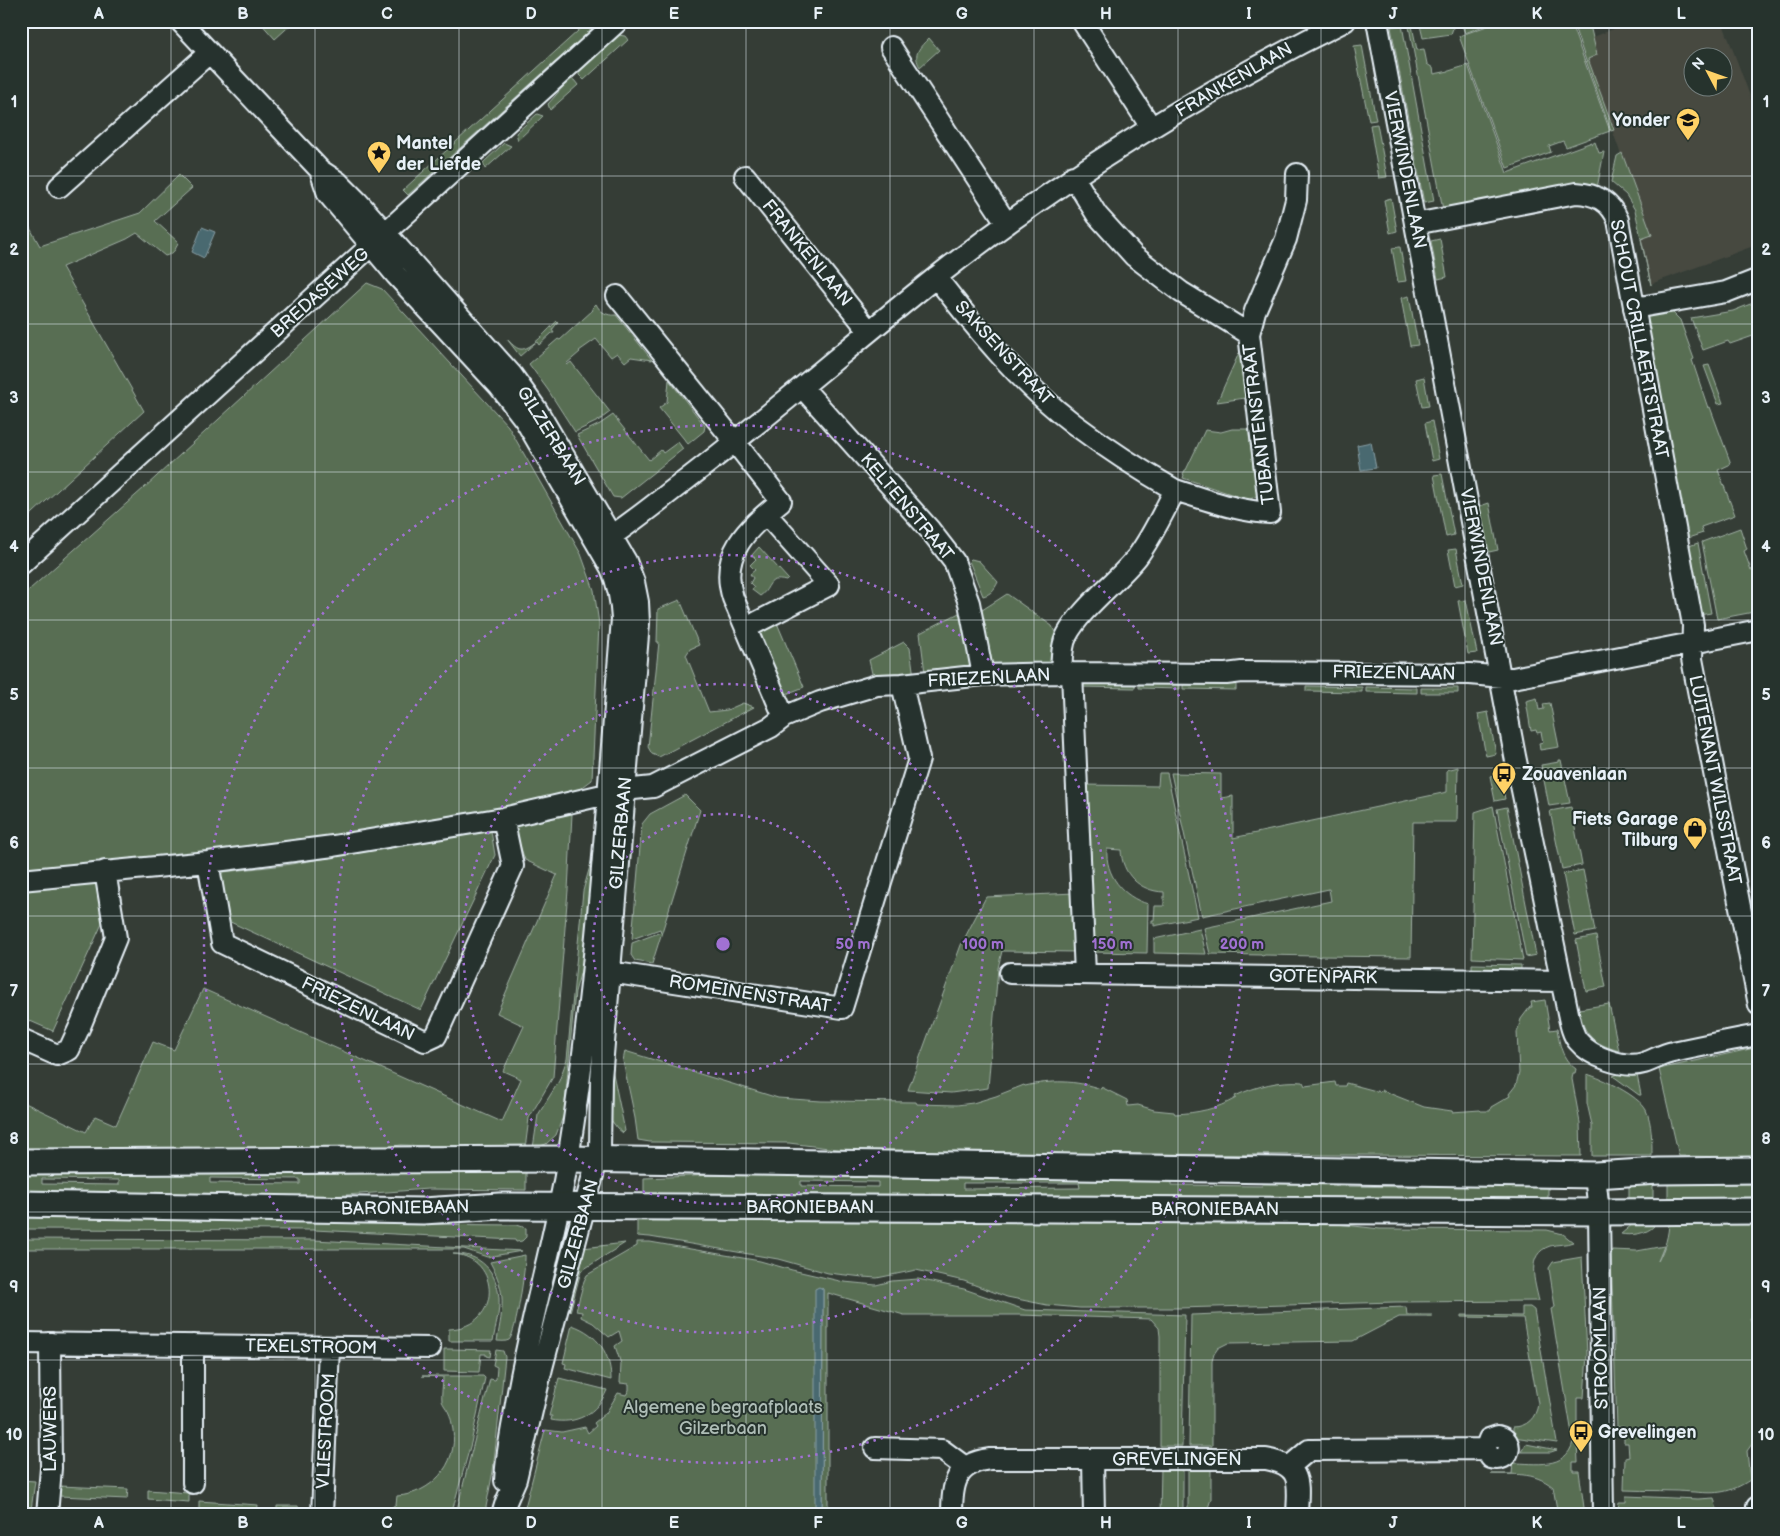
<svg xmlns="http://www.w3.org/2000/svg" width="1780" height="1536" viewBox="0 0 1780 1536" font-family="'Balsamiq Sans',sans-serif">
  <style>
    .built { fill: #464940; fill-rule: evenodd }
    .green { fill: #586e52; stroke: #a0b0a5; fill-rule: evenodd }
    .water { fill: #49696f; stroke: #899fa6 }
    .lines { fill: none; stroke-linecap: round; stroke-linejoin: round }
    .minor-casing { stroke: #e8f1f8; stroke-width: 24 }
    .major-casing { stroke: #e8f1f8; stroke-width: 29 }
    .minor { stroke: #26332d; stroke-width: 20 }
    .major { stroke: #26332d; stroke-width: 25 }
    .grid { fill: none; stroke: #e8f1f8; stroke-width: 1; stroke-opacity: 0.55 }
    .ring { fill: none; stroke: #a171d3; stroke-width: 2.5; stroke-dasharray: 2.5 5 }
    .labels { text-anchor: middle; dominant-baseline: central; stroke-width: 4; stroke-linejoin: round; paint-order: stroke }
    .street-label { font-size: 18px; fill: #e8f1f8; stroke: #26332d }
    .poi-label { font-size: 18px; font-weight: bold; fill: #e8f1f8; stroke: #26332d; text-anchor: start }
    .park-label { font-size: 18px; fill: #aebdb6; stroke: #26332d }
    .centre { fill: #a171d3; stroke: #26332d; stroke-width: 2.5 }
    .ring-label { font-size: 15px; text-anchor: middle; font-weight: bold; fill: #a171d3; stroke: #26332d; stroke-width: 4; stroke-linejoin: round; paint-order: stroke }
    .neatline { fill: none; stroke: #e8f1f8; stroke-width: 2 }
    .grid-label { font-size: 16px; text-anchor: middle; font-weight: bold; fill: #e8f1f8 }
  </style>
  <rect width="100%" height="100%" fill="#353d36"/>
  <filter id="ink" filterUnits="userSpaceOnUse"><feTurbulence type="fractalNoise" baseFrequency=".02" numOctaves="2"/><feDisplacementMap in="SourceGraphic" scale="10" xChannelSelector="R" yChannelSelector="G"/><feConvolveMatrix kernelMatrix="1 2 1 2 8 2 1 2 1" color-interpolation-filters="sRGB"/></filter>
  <g filter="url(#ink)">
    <path class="built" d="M1633,21h89l37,99v124l-108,40 -10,-46 2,-21 -62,-175zM1692,58h30v30h-30z"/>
    <path class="green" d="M259,21h36l-20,18z
      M589,21h17l-18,16 -34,26 -146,132 -5,-5z
      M1408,21h3l6,29 7,-1 3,15 6,4 1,6 15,-3 19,-6 39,108 85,-31v2l3,-2 4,11 5,-1 -7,36 -154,22z
      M1419,21h31l3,7 -2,6 -28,4z
      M1460,21h36l-31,12z
      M1501,21h2l3,5 13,-5h51l40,110 -44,16 -3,-6 -14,5 2,6 -44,16 -48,-132z
      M1572,21h17l8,34 -9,4 26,71 -3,1z
      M1402,25l32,176 -10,2 -33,-176z
      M618,35l7,1 3,4 -44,40 -5,-5v-5z
      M929,38l10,12 -19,17c-8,-13 0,-20 9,-29z
      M1362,45l14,75 -7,1 -15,-75z
      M570,79l4,1 4,5 -28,25 -2,-6z
      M537,114l6,2 -25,24 -2,-7z
      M1377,124l10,53 -8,1 -9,-53z
      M504,143l7,3 -26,23 -2,-6z
      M1622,153l30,82 -11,4 10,46 -16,-75 -9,-15 -15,-13 6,-26z
      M179,175l13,13 -37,33 23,21c-2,8 -5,12 -13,14l-28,-23 -10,6 -65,28 82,144 -123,113v-312l19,34 100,-33z
      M1391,198l6,33 -7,2 -6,-33z
      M1440,239l7,38 -9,2 -7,-38z
      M1400,247l6,34 -8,1 -6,-34z
      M367,283l15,6 126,137 73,128 13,36 5,34 -7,156 -16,12 -45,12 -234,40 -276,32v-279l123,-109z
      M1409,296l9,49 -8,1 -9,-48z
      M1753,303h6v37l-3,1 -3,-5 -23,8 -2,-3 -25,9 -12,-32 42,-7z
      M596,304c4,8 11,12 20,11l36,45 -21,-3 -6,5 -8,-9 -6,4 -15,-18 -17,12 1,1 -14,12 1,1 4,-3 39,50 -12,9 -23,11 -27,-42 -19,-26 29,-25 2,1 33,-30 -1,-2z
      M1670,310l10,10 14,39 -2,1 16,48 2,-1 21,57 -13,6 17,45 -34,12 2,6 -18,6 -42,-226z
      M557,321l1,1 -6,8 2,3h-2l-13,12 -2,-3 -2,1 -15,13 -13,-17c4,4 8,9 13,10 11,2 29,-21 37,-28z
      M1239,353l6,45 -28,4z
      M1709,365l14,38 -5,1 -14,-38z
      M1424,377l5,29 -7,1 -6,-28z
      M669,380l36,46 -1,5 -16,13 -29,-36 8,-6z
      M613,415l36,45 12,-10 2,3 15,-11 5,7 -62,49 -8,-1 -36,-62 23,-11z
      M1432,421l7,38 -7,2 -7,-38z
      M1232,429h16l10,66 -9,5 -66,-22 1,-3 -1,-1 2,-4h1l19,-40 16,2z
      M1442,474l12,61 -8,2 -12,-62z
      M1489,503l9,47 -9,2 -9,-46z
      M1740,528l7,21 -3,2 7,19 8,-2v43l-42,8 -15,-77z
      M1698,543l13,70 -12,2 -13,-68z
      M759,547l29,32 -2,2c-20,-5 -14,7 -26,15l-8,-6 2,-3 -4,-4 3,-5 -3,-4 5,-4 -5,-5 6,-6 -4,-4z
      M1456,549l7,35 -8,2 -7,-36z
      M971,559l8,2 19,21c-4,8 -7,12 -15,14l-14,-35z
      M1007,594l45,32 6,13 -10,27h-48l-13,-3 -21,3 -1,2 -40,5 -5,-40 43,-22 16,1z
      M680,600l19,45 -9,4 -4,6 23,57 18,-2 16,-7 11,4 -95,50 -7,-3 -4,-7 11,-105h-2l1,-33z
      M1466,600l11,53 -9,1 -10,-53z
      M777,623l27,64 -23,9 -22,-61 4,-5z
      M904,642l6,6 4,29 -41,1 -4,-18z
      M1079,682l56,1v5l-56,-1z
      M1139,683h41v6l-41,-1z
      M1183,683l53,1v6l-53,-1z
      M1306,686l56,1v5l-56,-1z
      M1366,687l51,1v5l-51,-1z
      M1421,688h37v5h-37z
      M1537,698l2,12 5,-1 -1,-5 7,-1 9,44 -19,3 -1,-7 4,-1 -2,-10 -4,1 -1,-3 -5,1 -5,-30z
      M1488,712l8,42 -10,2 -8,-42z
      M1559,760h2l9,43 -21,3 -8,-41 18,-3z
      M1458,767l-1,55h-44l-2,135 -91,-1v1l-3,-1 -52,-1 -3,1 -1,-1 -51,-1 -6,-26 127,-27 -2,-12 -127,27 -31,-143 50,1v24l12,-2v42l214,-46v-22z
      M1159,773h8l31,144 -44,9v-3h-2v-3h2l1,-14h9v-14c-25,-1 -42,-18 -43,-42l-14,-1c-2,26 16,48 41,55l-1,49 -57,-1 -7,-167 75,1z
      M1500,774l5,25 -10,2 -5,-25z
      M685,795l15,15 -48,154 -17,-3 -4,-6 1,-12 29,-11 -1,-3 -28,10 10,-115 8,-10z
      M1493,806l30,154 -51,-2 3,-146z
      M1507,807l29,148 -10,2 -29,-148z
      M1571,807l11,58 -20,4 -12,-58z
      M567,813l5,1 -4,76 -15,187 -24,41 -4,31 -124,-4 -76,10 -304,-3v-51l65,31 9,-16 21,9 37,-83 21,8 29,-61 299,133 19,-43 -18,-8 21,-45 -27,-13 60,-138 -32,-15 -12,-35z
      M491,831l4,24 -74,155 -195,-90 -10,-36 7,-12 62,-7z
      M592,859l-7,97 -10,36 -11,122 -8,21 -10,9 -13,4 5,-33 21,-34 8,-22 16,-168z
      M1583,870l12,61 -20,4 -12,-61z
      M104,879l2,36 -53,116 -32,-14v-126z
      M1075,893l3,59 -76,-1 -4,17 -10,120 -37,5 -43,-3 53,-145 25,-48z
      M1200,929l6,25 -52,-1v-14z
      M1596,936l10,51 -20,4 -10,-51z
      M1472,964l49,1v8l-49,-1z
      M1545,1000l5,30 7,-1c3,16 4,29 19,40l-1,4h-2l-1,6 8,44 1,33 -713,-3 -79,-10 -139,-1 -12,-2 -3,-22 -12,-57 2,-10 153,47 43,3 95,1 1,2 40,1 16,-2 23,-7 28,-11 1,1c26,-6 50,-6 76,3v-2l26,13 1,6 10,-1 16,5 20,2 1,2c22,-1 42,-5 61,-16l-1,-2c22,-10 44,-16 68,-14l2,4 30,-4 1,4h9l1,-3 34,9 1,-2 43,17 28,4v1l28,-2 1,1h9l1,-4 19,-11 -1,-2 7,-9 3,-12 -2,-41 4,-13 9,-12h2l-1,-5z
      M1609,1004l10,47c-26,-8 -35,-15 -40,-42z
      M1759,1047v110l-80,-1 -20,-87z
      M611,1064l14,67 -2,2 -6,-5 -8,-11z
      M1624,1072l13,3 4,20h-2l-26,-19z
      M1587,1074c16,5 51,21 59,36 6,13 6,32 6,46h-60v-31l-5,-22z
      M21,1167l505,2v21l-98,-1 -96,7 -311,-1zM210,1178l90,1v5l-90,-1zM42,1179l77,1v5l-77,-1z
      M833,1170l715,3v28l-904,-2v-21zM801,1181l77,1v5l-77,-1zM1172,1181l91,1 -1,4 -90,-1zM1336,1181l78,1 -1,5 -77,-1zM963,1183h116l1,5 -117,1z
      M1759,1180v22l-91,-1v-20z
      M1629,1182h24v20h-24z
      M21,1214l375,10 121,1 9,3v9l-4,4 -6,1 -1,-2 -201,-10 -293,-1z
      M637,1217l674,4 69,8 167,1 16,4 10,8c-7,3 -16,2 -23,4 -25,8 -15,37 -11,55l-144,1 -217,6h-98l-33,-3 -40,-8 -43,-16 -48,-11 -39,8 -14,-1 -35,-4 -50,-14 -128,-22 -13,-1z
      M1653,1221l1,5c-7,8 -24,10 -33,8l12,-10z
      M1669,1221h90v93l-9,4 2,7 7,-3v112l-12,17 3,29c-20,13 -33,14 -56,12 -22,-2 -47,-1 -70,-2l1,-33 4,-1 -1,-13h-4v-16h-7l-6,-172 1,-5 25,1 27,-5 -6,15c7,-12 11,-27 11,-40z
      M21,1239l293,1 208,11 -35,6 -23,-8h-443z
      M637,1242h13l110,19 32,9 52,12 32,3 16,-4 26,-2 46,10 61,21 160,5 -3,131h-22v-110l-1,-8 -8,-9 -132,-4h-115l-76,-22v222h-6l1,-225 -1,-2 -3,227h-296l22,-85 17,2 23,-5 3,6 8,-7 -2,-3 12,-10 12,-20 8,2 3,-5v-6l-9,-1 1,-19 -6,-18 7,-5 -3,-10 -10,6 -16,-14 -12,-6 1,-5 -6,-1 8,-30 3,-6 50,-29z
      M625,1243l-44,28 -11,41 -4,-6 17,-58z
      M453,1254c27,-1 44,17 46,44 1,14 -4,30 -6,43h-44v-12c54,-2 52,-72 4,-75z
      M525,1255c1,11 -9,79 -16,85 -4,2 -8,1 -12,1 6,-35 10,-47 -7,-79z
      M1582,1257l5,97 -3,44h-7v36h-5l-21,-125 4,-2 -6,-39 4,-6z
      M1406,1307l1,8h25v2h-33l-46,24 -125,2 -10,5 -4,6 -2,7v85h-23l2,-131z
      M1522,1307h8l4,3 23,133 -44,-6v-10c14,0 23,-9 25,-23l-15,-86 -62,-1v-2l61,1z
      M572,1325c26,9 39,29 39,55l-46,-12 1,-4 -3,-1z
      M444,1349h5l42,1 -1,7 -4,-1v-2h-5l-2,18 -35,-1z
      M496,1350l7,1 2,6 -12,114 -8,41 -1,3h-25v-2h-3l34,-134 5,1 1,-1 1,-12 -4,-2z
      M422,1376h61l2,2 -14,65 -20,72h-111l1,-6 47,1 8,-6 1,-8c34,-2 61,-31 56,-66 -1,-7 -2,-13 -5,-19 -2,-3 -5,-7 -6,-10 -1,-7 1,-16 1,-24z
      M559,1378l48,12c-10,24 -31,35 -56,30l1,-4h-3z
      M1573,1442h4l1,20h-5v9h6l6,44h-27l-5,-28c-20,-16 -39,-12 -63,-13h22l1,-11c22,0 53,7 60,-21z
      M1526,1444l31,6 -6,2h-30z
      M1161,1468h22v47h-23z
      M1188,1468h23v31l-3,9v7h-20z
      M21,1480l14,1 -4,29 -10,-1z
      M60,1486l68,3 -1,10 -68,-3z
      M148,1490l41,3v9l-41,-3z
      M1626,1496l72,3 16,-1 4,17h-101l2,-13h7z
      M199,1501l59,4 -1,9 -58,-4z
      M277,1506h21l1,6 -4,3h-15l-3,-5z"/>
    <path class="water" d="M202,227l13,5 -11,26 -12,-6z
      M1371,442l5,26 -15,2 -4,-25z
      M819,1287l4,2 -1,226h-7v-226z"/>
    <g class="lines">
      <defs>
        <path id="minor" d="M180,21l140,149 18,12 19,19 155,174 25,35 89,151 8,21 4,20 1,21 -38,456 -1,71 -3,10 -55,208 -26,111 -10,23 -4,13
          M1082,21l69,106
          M1377,21l138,735 53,257c2,9 4,21 10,28 13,16 46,28 66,22 10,-3 18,-9 29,-11 28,-6 57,-12 86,-17
          M891,47l116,177
          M320,170l8,24 68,81 103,111 26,34 86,148c7,16 10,33 11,51 -15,180 -25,361 -54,540 -14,86 -41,170 -54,257 -4,21 -8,43 -9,65
          M745,176l124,155
          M1073,176l24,39 37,41 47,36 68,42
          M59,187l150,-134
          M1415,224l161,-31c20,1 34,8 42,27l75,405 -1,34 67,346
          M936,277c41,53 84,106 138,147 32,24 66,46 101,66
          M617,296l118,146 46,59c-31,26 -63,51 -48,97l51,119
          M1634,308l92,-16 33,-13
          M802,387l128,143 24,31 15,42 14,72
          M601,543c30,-19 57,-42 85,-63 85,-65 165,-135 249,-202 127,-100 264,-185 410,-257
          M21,564l597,-543
          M746,628l83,-43 -63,-71
          M1061,673c1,-12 0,-27 6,-38 14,-27 50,-53 70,-78 15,-20 26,-44 38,-67 32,10 62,21 95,23l-21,-179 6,-23 31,-72 10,-39 1,-26
          M1072,673l13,301
          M208,862l14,81 203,98 11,-5 77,-170 -10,-48
          M21,880l187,-18 125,-16 170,-28 121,-28 29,-3 118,-60 13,-10 36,-15 57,-17 25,-1 81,-9 78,-2 165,1 16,-2 228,2 43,4 246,-48
          M597,970l245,38 77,-249 -17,-75
          M1010,973l551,8
          M21,1039l36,16 12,-5 12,-26 35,-86 -11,-67
          M1595,1175l4,37 4,303
          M21,1343l409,5
          M875,1448l67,2 23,17
          M1093,1459l1,56
          M1289,1467l20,-17 176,-1 6,9c19,6 25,-18 7,-22l-9,3 -4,10
          M193,1483v-138
          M1757,1507h2
          M47,1515l4,-47 -1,-125
          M322,1515l7,-168
          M952,1515c0,-31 3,-52 38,-56h276c38,7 32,25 31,56"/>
        <path id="major" d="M21,1162l547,-3 1027,16 64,-4 100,-1
          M21,1204l402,7 77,-5 1099,6 160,-1"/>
      </defs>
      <use href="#minor" class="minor-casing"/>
      <use href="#major" class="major-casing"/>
      <use href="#minor" class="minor"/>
      <use href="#major" class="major"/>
    </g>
  </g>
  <path class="grid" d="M171,21v1494M315,21v1494M459,21v1494M602,21v1494M746,21v1494M890,21v1494M1034,21v1494M1178,21v1494M1321,21v1494M1465,21v1494M1609,21v1494M21,176h1738M21,324h1738M21,472h1738M21,620h1738M21,768h1738M21,916h1738M21,1064h1738M21,1212h1738M21,1360h1738"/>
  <g class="ring">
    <circle cx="723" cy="944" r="130"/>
    <circle cx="723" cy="944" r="260"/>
    <circle cx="723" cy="944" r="389"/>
    <circle cx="723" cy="944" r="519"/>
  </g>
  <defs>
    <symbol id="university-pin" viewBox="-11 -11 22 30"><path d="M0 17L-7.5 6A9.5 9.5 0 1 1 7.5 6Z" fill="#ffd166" stroke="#26332d"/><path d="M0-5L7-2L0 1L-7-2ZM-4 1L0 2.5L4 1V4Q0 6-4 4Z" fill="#111"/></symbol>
    <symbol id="sight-pin" viewBox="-11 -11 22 30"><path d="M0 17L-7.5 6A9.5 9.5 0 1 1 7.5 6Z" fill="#ffd166" stroke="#26332d"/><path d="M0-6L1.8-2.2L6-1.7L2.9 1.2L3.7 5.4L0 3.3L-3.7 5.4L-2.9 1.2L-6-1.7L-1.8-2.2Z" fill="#111"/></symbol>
    <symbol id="bus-pin" viewBox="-11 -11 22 30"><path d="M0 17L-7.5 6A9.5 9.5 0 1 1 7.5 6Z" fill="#ffd166" stroke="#26332d"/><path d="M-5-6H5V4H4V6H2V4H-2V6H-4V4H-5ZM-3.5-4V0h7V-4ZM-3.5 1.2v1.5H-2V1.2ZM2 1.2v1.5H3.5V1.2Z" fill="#111"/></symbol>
    <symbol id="shop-pin" viewBox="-11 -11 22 30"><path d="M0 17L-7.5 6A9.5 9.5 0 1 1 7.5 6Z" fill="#ffd166" stroke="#26332d"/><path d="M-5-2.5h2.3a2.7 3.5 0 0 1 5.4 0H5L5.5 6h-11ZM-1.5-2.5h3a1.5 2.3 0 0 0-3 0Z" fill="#111"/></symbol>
  </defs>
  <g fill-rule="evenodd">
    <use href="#university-pin" x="1674" y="106" width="28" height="38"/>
    <use href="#sight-pin" x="365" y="139" width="28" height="38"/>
    <use href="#bus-pin" x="1490" y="760" width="28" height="38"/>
    <use href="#shop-pin" x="1681" y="815" width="28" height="38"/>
    <use href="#bus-pin" x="1567" y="1418" width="28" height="38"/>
  </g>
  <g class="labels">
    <g class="street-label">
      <text transform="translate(1234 80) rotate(-30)">FRANKENLAAN</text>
      <text transform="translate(1405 170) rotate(79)">VIERWINDENLAAN</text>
      <text transform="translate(807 253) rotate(51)">FRANKENLAAN</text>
      <text transform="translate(320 293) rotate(-42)">BREDASEWEG</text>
      <text transform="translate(1639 339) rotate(79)">SCHOUT CRILLAERTSTRAAT</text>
      <text transform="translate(1004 353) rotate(47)">SAKSENSTRAAT</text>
      <text transform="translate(1259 424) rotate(-97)">TUBANTENSTRAAT</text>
      <text transform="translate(551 436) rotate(58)">GILZERBAAN</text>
      <text transform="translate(907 507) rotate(50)">KELTENSTRAAT</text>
      <text transform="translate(1481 567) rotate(79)">VIERWINDENLAAN</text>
      <text transform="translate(1394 673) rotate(1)">FRIEZENLAAN</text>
      <text transform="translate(989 678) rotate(-3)">FRIEZENLAAN</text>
      <text transform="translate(1715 780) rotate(79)">LUITENANT WILSSTRAAT</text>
      <text transform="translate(621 833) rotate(-85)">GILZERBAAN</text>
      <text transform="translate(1323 977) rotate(1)">GOTENPARK</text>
      <text transform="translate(750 994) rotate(9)">ROMEINENSTRAAT</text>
      <text transform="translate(358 1009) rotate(26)">FRIEZENLAAN</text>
      <text x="810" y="1207">BARONIEBAAN</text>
      <text transform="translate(405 1208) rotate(-1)">BARONIEBAAN</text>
      <text x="1215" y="1209">BARONIEBAAN</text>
      <text transform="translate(578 1234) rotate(-75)">GILZERBAAN</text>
      <text transform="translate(311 1347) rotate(1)">TEXELSTROOM</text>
      <text transform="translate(1601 1348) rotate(-91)">STROOMLAAN</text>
      <text transform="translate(50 1429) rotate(-90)">LAUWERS</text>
      <text transform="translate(326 1431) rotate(-87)">VLIESTROOM</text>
      <text x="1177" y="1459">GREVELINGEN</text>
    </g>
    <g class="poi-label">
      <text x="1670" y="120" text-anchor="end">Yonder</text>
      <text x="396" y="143">Mantel<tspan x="396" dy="21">der Liefde</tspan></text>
      <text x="1522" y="774">Zouavenlaan</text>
      <text x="1678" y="819" text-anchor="end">Fiets Garage<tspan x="1678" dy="21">Tilburg</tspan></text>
      <text x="1598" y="1432">Grevelingen</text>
    </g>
    <g class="park-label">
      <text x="723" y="1407">Algemene begraafplaats<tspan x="723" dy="21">Gilzerbaan</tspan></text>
    </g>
  </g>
  <circle cx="723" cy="944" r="8" class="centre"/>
  <g class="ring-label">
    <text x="853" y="949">50 m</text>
    <text x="983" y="949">100 m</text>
    <text x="1112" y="949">150 m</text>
    <text x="1242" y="949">200 m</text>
  </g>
  <rect width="1780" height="1536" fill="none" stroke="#26332d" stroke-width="55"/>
  <g transform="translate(1708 72) rotate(311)"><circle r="24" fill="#26332d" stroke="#747f7e"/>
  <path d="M0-4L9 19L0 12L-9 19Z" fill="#ffd166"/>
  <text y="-8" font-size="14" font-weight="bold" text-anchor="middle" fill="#e8f1f8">N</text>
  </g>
  <rect x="28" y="28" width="1724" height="1480" class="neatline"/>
  <g class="grid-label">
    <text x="99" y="19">A</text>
    <text x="243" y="19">B</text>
    <text x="387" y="19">C</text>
    <text x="531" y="19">D</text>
    <text x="674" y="19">E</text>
    <text x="818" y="19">F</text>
    <text x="962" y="19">G</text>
    <text x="1106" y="19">H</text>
    <text x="1249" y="19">I</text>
    <text x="1393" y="19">J</text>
    <text x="1537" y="19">K</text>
    <text x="1681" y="19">L</text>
    <text x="14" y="107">1</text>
    <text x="1766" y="107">1</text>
    <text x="14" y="255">2</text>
    <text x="1766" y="255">2</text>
    <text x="14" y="403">3</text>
    <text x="1766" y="403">3</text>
    <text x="14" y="552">4</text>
    <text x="1766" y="552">4</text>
    <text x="14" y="700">5</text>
    <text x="1766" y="700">5</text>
    <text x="14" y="848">6</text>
    <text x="1766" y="848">6</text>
    <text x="14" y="996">7</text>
    <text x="1766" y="996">7</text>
    <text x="14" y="1144">8</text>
    <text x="1766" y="1144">8</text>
    <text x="14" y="1292">9</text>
    <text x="1766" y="1292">9</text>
    <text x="14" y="1440">10</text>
    <text x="1766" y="1440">10</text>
    <text x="99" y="1528">A</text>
    <text x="243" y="1528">B</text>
    <text x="387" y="1528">C</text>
    <text x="531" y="1528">D</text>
    <text x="674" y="1528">E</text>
    <text x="818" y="1528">F</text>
    <text x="962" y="1528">G</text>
    <text x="1106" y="1528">H</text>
    <text x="1249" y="1528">I</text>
    <text x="1393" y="1528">J</text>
    <text x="1537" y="1528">K</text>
    <text x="1681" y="1528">L</text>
  </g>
</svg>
